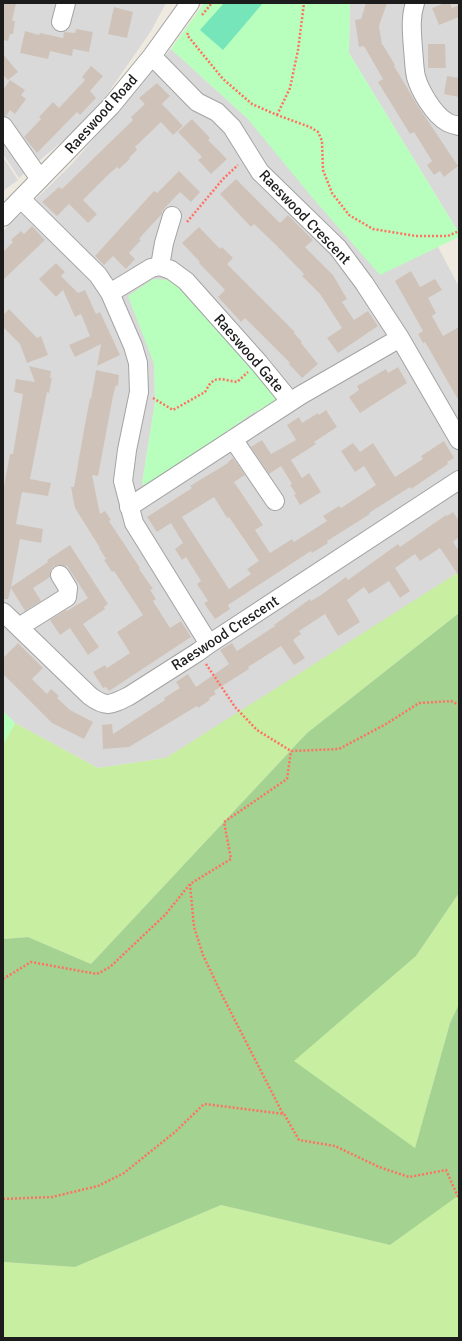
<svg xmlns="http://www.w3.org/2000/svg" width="462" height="1341" viewBox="0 0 462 1341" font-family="Signika,sans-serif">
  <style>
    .residential { fill: #dad9d9; fill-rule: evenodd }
    .grass { fill: #c7eea1 }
    .forest { fill: #a4d291 }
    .park { fill: #b8febd }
    .pitch { fill: #76e6ba }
    .building { fill: #cfc3b9; fill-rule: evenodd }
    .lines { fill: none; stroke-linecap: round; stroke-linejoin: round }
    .minor-casing { stroke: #a3a3a3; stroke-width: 20 }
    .path { stroke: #ff7161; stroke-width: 2.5; stroke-dasharray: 2 2; stroke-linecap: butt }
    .minor { stroke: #fff; stroke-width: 18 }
    .labels { text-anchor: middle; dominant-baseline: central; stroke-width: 3; stroke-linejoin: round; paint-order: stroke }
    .street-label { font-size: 15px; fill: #1c1c1c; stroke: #fff }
  </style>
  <rect width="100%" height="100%" fill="#efeae0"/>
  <path class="residential" d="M3,3h163l-15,28 -59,85 -73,62 -16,-24z
    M350,3h109v230l-110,-180z
    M171,49l76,69 190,127 22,42v285l-106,69 -187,117 -68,10 -83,-45 -12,-12v-480l68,-66zM154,364l100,48 -106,75 -6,-3 13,-82z
    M3,157l15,23 -15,11z"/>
  <path class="grass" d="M459,572v41l-152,120 -216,231 -63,-27 -25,2v-194l12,-22 83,45 68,-10z
    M459,893v111l-9,19 -35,125 -122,-87 123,-105z
    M459,1194v144h-456v-76l72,5 146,-62 169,40z"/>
  <path class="forest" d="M459,613v280l-43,63 -122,105 121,87 35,-125 9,-19v191l-69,50 -169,-40 -146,62 -72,-5v-323l25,-2 63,27 216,-231z"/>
  <path class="park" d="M204,3h146l-1,50 110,180v4l-79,38 -69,-79 -64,-78 -76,-69z
    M153,279l20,1 103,113 -2,13 -20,6 -106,75 -6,-3 13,-82 -1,-38 -26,-68z
    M3,711l12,12 -12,22z"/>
  <path class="pitch" d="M224,3h39l-40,47 -23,-20z"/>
  <path class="building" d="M3,3h13l-4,18h3l-2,13h-3l-2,7 -5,-1z
    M366,3h21l-8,23 3,19h1l12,20 -1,1 24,40 40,60 -14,11 -4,-6 -6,4 -7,-10 5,-4 -18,-29 -4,2 -32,-52 5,-3 -19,-33 -5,1 -4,-27 6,-1z
    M445,3h5l2,5 7,-3v12l-20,8 -7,-17z
    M114,7l19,5 -6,26 -19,-4z
    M76,29l17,3 -4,20 -16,-3 -1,7 -22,-5 -2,8 -28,-6 5,-22 14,4 1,-2 23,5 1,-6 11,1z
    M428,44h17l1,24h-18z
    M3,54l15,18 -10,8 -5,-5z
    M91,66l12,10 -13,15 6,7 -16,17 -3,-3 -40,41 -13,-16 17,-18 -2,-2 14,-15 6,6 26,-28 -3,-3z
    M447,76l12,2v19l-15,-3z
    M10,80l15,10 -4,5 5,4 -11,15 -5,-4 -4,6h-3v-26z
    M157,83l13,13 -8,8 21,22 -10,9 -12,-13 -26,25 2,3 -8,8 1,1 -11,10 -2,-2 -9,8 -25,25 14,14 -9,9 -19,-19 -12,12 -15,-14 17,-15 3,2 71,-69 -2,-3 14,-13 -6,-6z
    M192,119l18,19 -2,2 19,19 -16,15 -13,-14 4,-3 -24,-25z
    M179,171l21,21 -9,10 -11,-10 -18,19v3l-16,17 -7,8 2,1 -12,13 6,6 -9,10 -13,-13 -9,9 -9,-9 59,-65 3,2z
    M236,179l44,44 8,-8 25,25 -8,7 28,28 14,24 -5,3 12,18 14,-9 10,15 -40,27 -11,-15 15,-10 -22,-34 -18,-18 2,-2 -27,-28 -23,-22 -3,3 -31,-33z
    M32,226l13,14 -42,40v-28l10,-10 -2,-2 10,-9 3,3z
    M199,227l21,22 2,-2 11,11 -6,6 68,68 -1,1 8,9 -1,1 17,21 -16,14 -13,-14 1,-1 -45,-45 -4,4 -23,-25 7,-7 -26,-27 1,-1 -18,-19z
    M56,263l9,9 -4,4 17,17 7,-3 11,24 4,-2 20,43 -23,11 4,-22 -26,13 -6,-12 21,-9 -9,-22 -6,3 -12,-27 -7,7 -17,-18z
    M411,271l9,16 15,-8 7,11 -14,8 8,15 -4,3 11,20 16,-9v74l-34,-59 -2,1 -5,-9 5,-3 -28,-50z
    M9,309l28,29 4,-2 7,19 -21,8 -7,-19 -17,-17v-12z
    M29,366l22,5 -1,7h2l-3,15 -2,-1 -17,87 21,4 -3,13 -26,-4 -6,32 27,5 -2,14 -21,-4 -9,48 37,-25 -1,-2 23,-15 38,59 -4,3 1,2 -22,15 16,23 -11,8 -18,-27 -10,7 -10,-15 16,-10 1,1 21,-13 -21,-32 -7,-1 -6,1 -3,4 -1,7 -17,11 8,13 -16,10 -14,-23 -3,11h-5v-108l7,-37h3l10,-60 -9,-2 2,-13 19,3z
    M398,367l9,16 -47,30 -11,-16 10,-7 -2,-4 29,-17 2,4z
    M96,370l23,5 -1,11 -2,-1 -3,11 -15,80 -6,-1 8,39 5,-3 6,9 -2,1 31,47 -1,1 14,20 -3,1 6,9 -3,2 17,27 11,-7 10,16 -82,54 -3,-4 -3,1 -10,-16 12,-7 2,3 23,-15 -13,-21 26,-17 -29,-44 -2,1 -8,-12 2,-1 -7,-11h1l-25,-40 -2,-10 -2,-11h3l11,-63 5,-26 1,1z
    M326,410l11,17 -23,15 2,2 -25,16 11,18 7,-5 12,19 -21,13 -6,-10 2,-1 -6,-9 2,-1 -11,-18 -12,8 -18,-27 11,-7 9,14 25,-14 -9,-15 12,-8 3,6 16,-10 1,2z
    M444,441l10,17 -7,4 1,2 -37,25 -1,-2 -41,26 1,1 -43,27 1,2 -16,10 -1,-2 -83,54 2,4 -15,10 -11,-16 4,-2 -11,-17 4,-3 -15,-24 -4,3 -7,-11 8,-6 -12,-20 -14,9 -10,-15 45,-29 -2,-2 38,-23v-1l5,-4 12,17 -11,7 29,43 -8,5 15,23 22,-14 2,3 33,-21 -4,-5 16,-10 2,2 35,-23 -12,-19 -9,6 -14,-21 12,-8 7,9 13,-9 22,34 28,-18 -2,-3zM214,497l13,21 2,-1 30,44 -12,8 4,5 -22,15 -47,-72z
    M453,512l6,9v16l-6,5 6,9v25l-19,-28 -20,13 -5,-7 -20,14 15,23 -10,7 -11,-17 -20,13 -5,-7 -17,13 13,22 -22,14 -13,-22 -26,17 2,3 -8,6 12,18 -11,7 -13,-19 -33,21 1,2 -35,22 2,3 -7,4 1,2 -12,8 -1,-2 -5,3 -63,38 -26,2 -1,-24 10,-1 1,10 52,-34 -1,-2 16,-10 -4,-6 12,-8 8,13 33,-23 -9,-14 12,-7 5,8 38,-25 -1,-1 36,-26 1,2 10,-6 25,-18 2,3 50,-36 2,3 46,-32 1,1z
    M18,643l25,25 -11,11 15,15 4,-5 8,7 -2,2 13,12 23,12 -9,17 -32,-16 -49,-49v-16z"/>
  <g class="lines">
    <defs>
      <path id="minor" d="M415,3c-5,15 -3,30 -2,46 1,9 1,19 3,28 4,14 18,38 31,45 3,2 8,3 12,4
        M61,22l5,-19
        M152,56l45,46 20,10 15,15 28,45 78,76 26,35 36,55 59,102
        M3,126l37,53
        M21,199l77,76 12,18 23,53 5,17 1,29 -12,58 -4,31 11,42 75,121
        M3,217l108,-111 41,-50 38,-53
        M160,266l4,-23 8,-27
        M110,293l41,-25 9,-2 11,4 15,11 73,82 31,38
        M233,439l42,62
        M129,507l172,-112 99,-57
        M3,612l87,84c16,12 21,9 39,0l69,-44 11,-8 250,-164
        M19,627l48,-30 1,-9 -8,-13"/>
    </defs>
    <use href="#minor" class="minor-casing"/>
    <path class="path" d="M202,15l10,-12
      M188,33l-1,2 36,44 29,25 25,11 33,12 8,5 4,9 1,29 9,23 17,22 24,14 43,7h32l11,-5
      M277,115l13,-27 8,-38 6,-47
      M187,222l36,-43 15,-14
      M153,398l20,12 32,-18 4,-7 5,-5 7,-1 16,3 11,-10
      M206,664l29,43 22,23 34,21 48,-2 47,-25 33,-21 32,-2 8,4
      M190,884l4,43 9,28 19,40 61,119
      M3,979l28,-17 66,12 13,-7 55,-52 25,-31 41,-25 -7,-37 63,-43 4,-28
      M3,1199l49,-2 46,-11 26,-13 51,-41 29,-28 80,10 15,26 36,6 44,21 30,10 37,-7 13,29"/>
    <use href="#minor" class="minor"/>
  </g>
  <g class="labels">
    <g class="street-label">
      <text transform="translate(101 114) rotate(-48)">Raeswood Road</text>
      <text transform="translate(305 217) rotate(46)">Raeswood Crescent</text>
      <text transform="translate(249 353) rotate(49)">Raeswood Gate</text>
      <text transform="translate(225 633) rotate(-33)">Raeswood Crescent</text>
    </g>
  </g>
  <rect width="462" height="1341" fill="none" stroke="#1c1c1c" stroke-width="8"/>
</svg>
